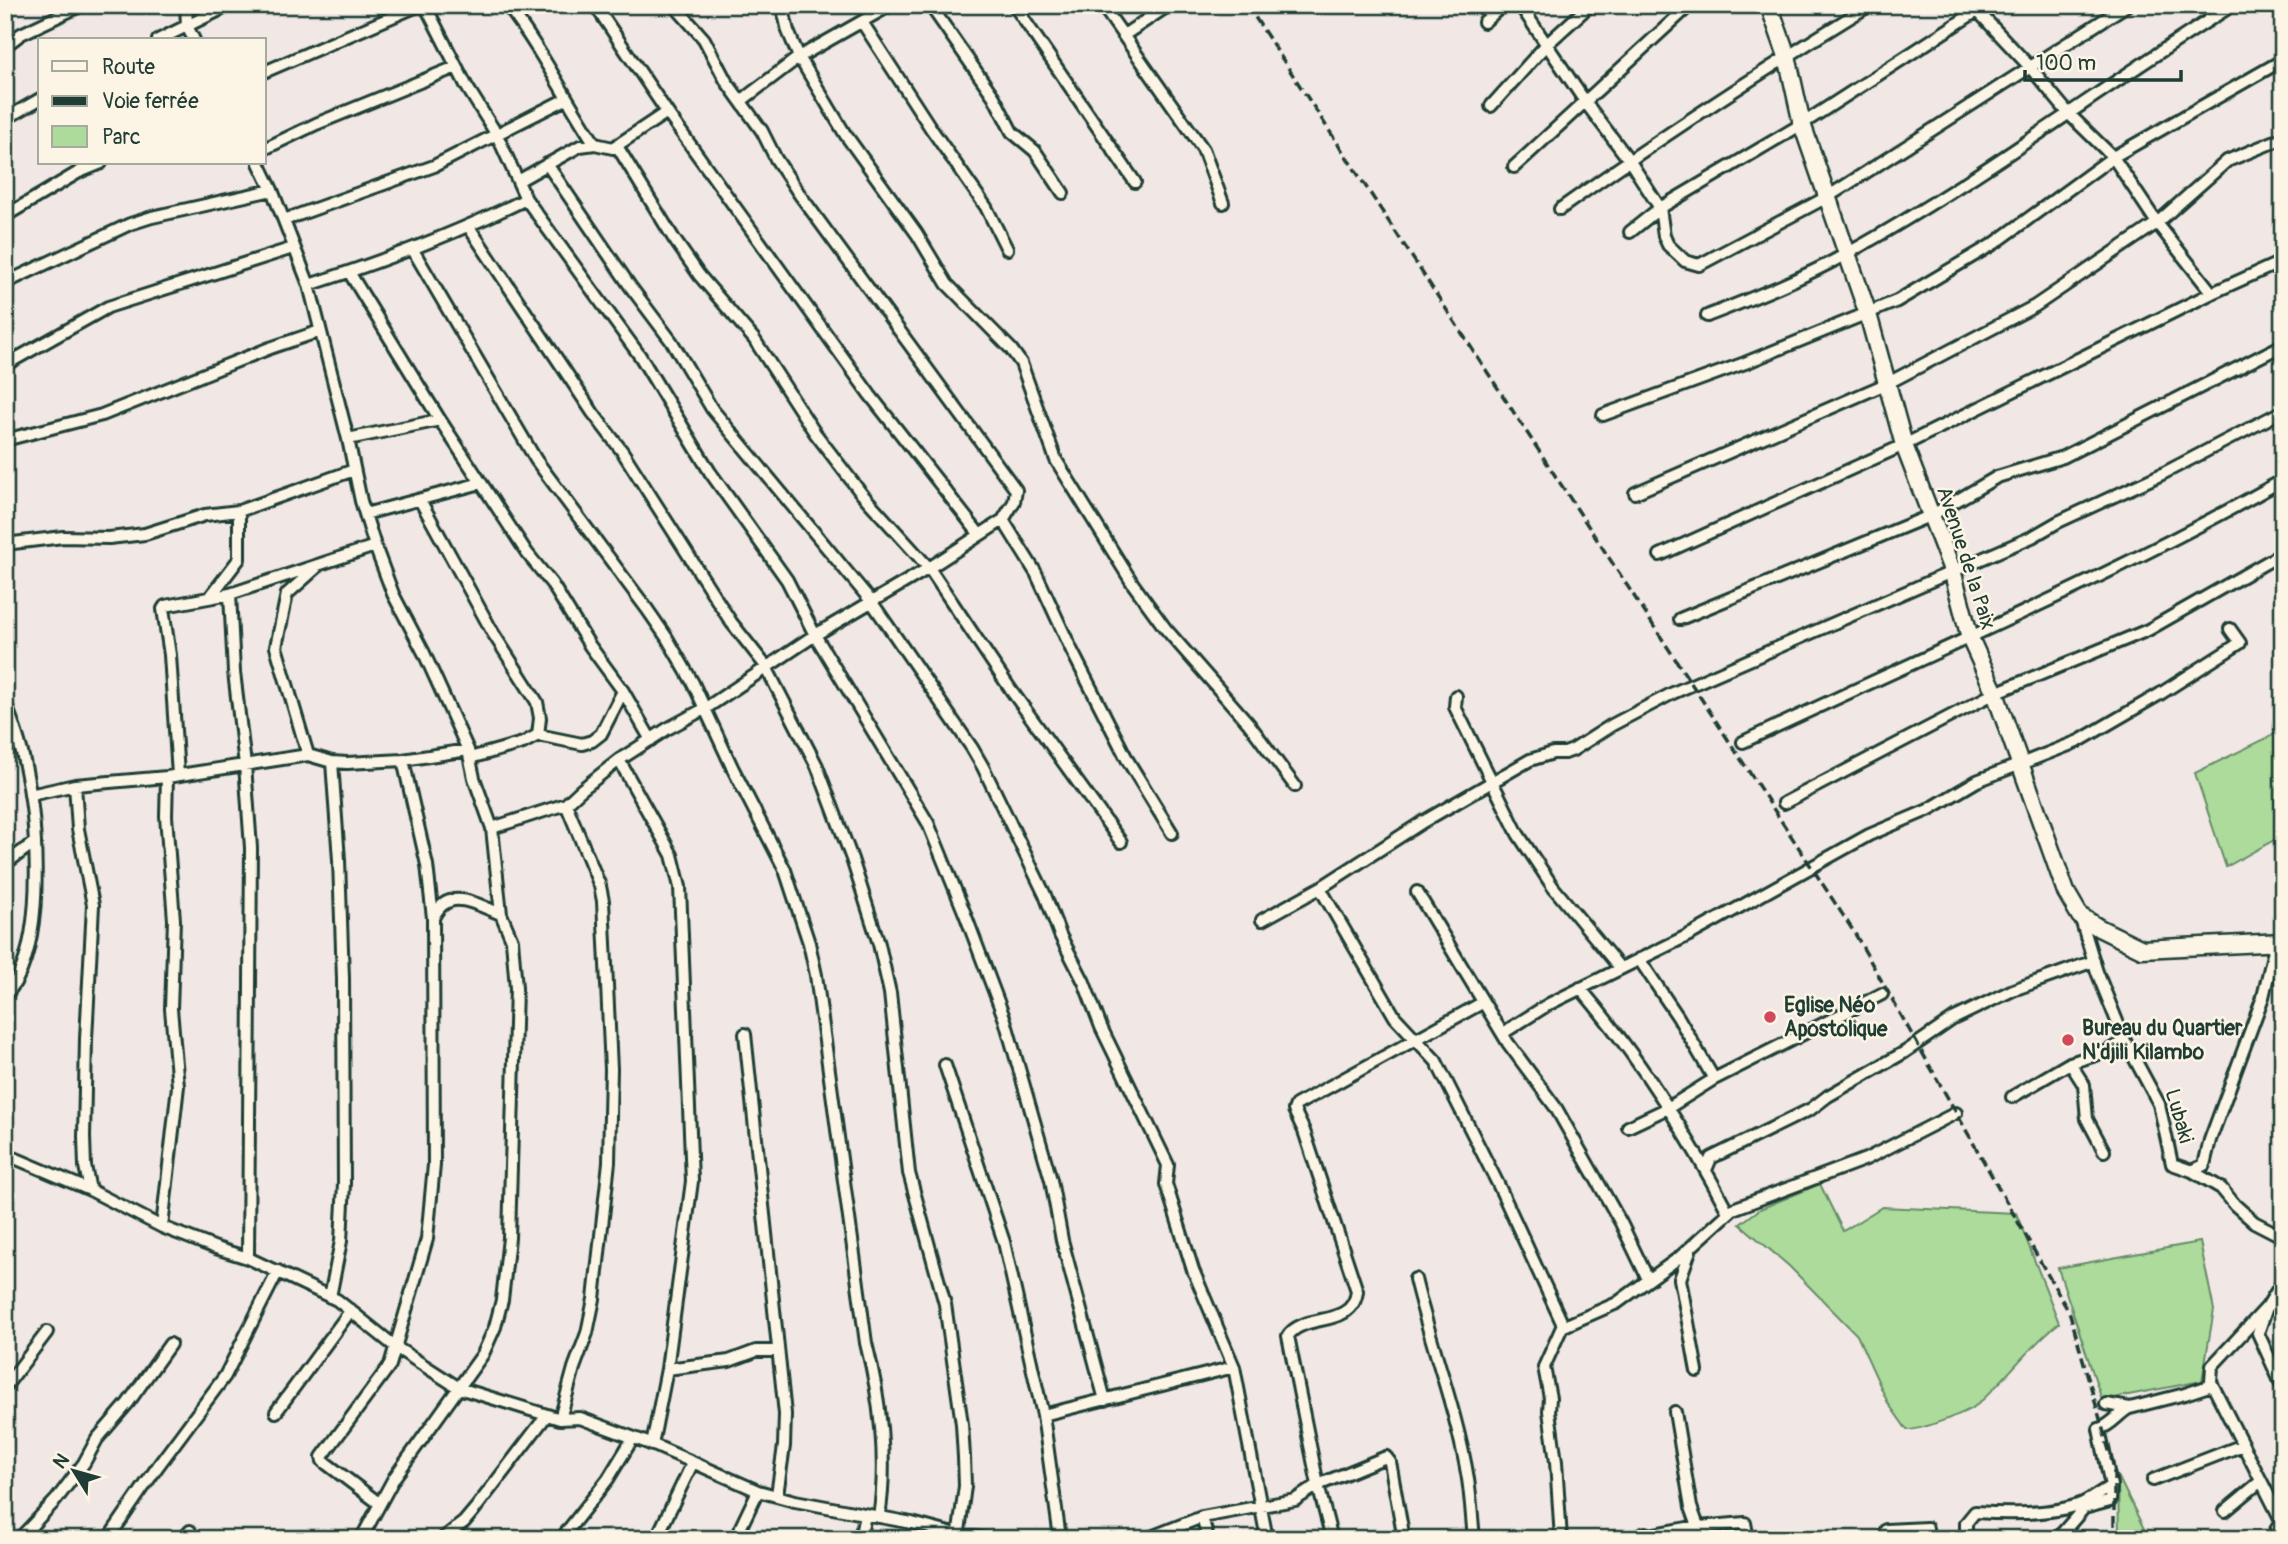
<svg xmlns="http://www.w3.org/2000/svg" width="2288" height="1544" viewBox="0 0 2288 1544" font-family="Pangolin,sans-serif">
  <style>
    .green { fill: #acdb9b; stroke: #668c68; stroke-width: 2 }
    .lines { fill: none; stroke-linecap: round; stroke-linejoin: round }
    .street-casing { stroke: #1f3d34; stroke-width: 16 }
    .secondary-casing { stroke: #1f3d34; stroke-width: 21 }
    .street { stroke: #fcf5e5; stroke-width: 10 }
    .secondary { stroke: #fcf5e5; stroke-width: 16 }
    .rail { stroke: #1f3d34; stroke-width: 3.5; stroke-dasharray: 10 5; stroke-linecap: butt }
    .poi-dot { fill: #d1495b; stroke: #fcf5e5; stroke-width: 2.5 }
    .labels { text-anchor: middle; dominant-baseline: central; stroke-width: 5; stroke-linejoin: round; paint-order: stroke }
    .street-label { font-size: 21px; fill: #1f3d34; stroke: #fcf5e5 }
    .poi-label { font-size: 21px; font-weight: bold; fill: #1f3d34; stroke: #fcf5e5; text-anchor: start }
  </style>
  <rect width="100%" height="100%" fill="#f1e7e4"/>
  <filter id="ink" filterUnits="userSpaceOnUse"><feTurbulence type="fractalNoise" baseFrequency=".0143" numOctaves="2"/><feDisplacementMap in="SourceGraphic" scale="14" xChannelSelector="R" yChannelSelector="G"/><feConvolveMatrix kernelMatrix="1 2 1 2 8 2 1 2 1" color-interpolation-filters="sRGB"/></filter>
  <g filter="url(#ink)">
    <path class="green" d="M2283,730v105l-57,32 -31,-94z
      M1820,1184l23,47 39,-24 134,6 43,110c-31,24 -52,55 -81,81 -11,9 -57,26 -71,26l-19,-27 -31,-68 -68,-69 -49,-42 20,-15z
      M2200,1242l14,68 -12,71 -100,19 -44,-132z
      M2118,1476l31,63h-30z"/>
    <g class="lines">
      <defs>
        <path id="street" d="M186,5l1,21 7,14
          M425,5l42,82 30,48 29,64 114,157 70,116 77,108 28,55 113,188 37,91 40,106 46,160 11,60 43,160
          M507,5c34,44 58,93 88,139
          M595,5l76,113 199,277 110,140
          M674,5l30,34 22,42 36,50 14,28 24,36 216,295 -2,12 -11,18 33,53 36,78 56,110 44,72
          M782,5l6,26 11,26 46,77 72,100 30,50 64,65 10,14 35,97 77,124 32,44 84,96 46,62
          M930,5l64,92 18,35 23,19 28,42
          M1014,5l121,177
          M1102,5l101,144 20,54
          M1520,5l66,98 43,57 31,48 4,28 4,9 17,16 14,4 130,-69 298,-191
          M1972,5l58,62 39,47 44,43 44,66 55,70
          M862,22l70,108 54,77 21,42
          M1484,22l19,-17
          M1124,35l45,-30
          M158,40l72,-35
          M5,46l16,-12 61,-29
          M264,72l156,-67
          M741,101l58,-44 92,-52
          M1491,106l55,-61 44,-40
          M5,119l35,-20
          M617,146l57,93 25,36 55,64 61,94 46,60 68,75 82,122 110,152
          M264,149l52,-25 140,-57
          M259,163l13,27 37,95 39,154 13,62 14,45 18,48 31,59 44,97 6,28 18,50 9,86 11,26 4,48 -7,250 -7,62 -7,27 -12,27 -89,124 -33,61
          M547,164l83,122 42,56 40,67 159,192 101,147 11,19 62,128 15,40 24,47 17,45 67,138 -2,19 27,86 41,97 33,172
          M1514,167l176,-162
          M518,181l62,-35 15,-2 18,4 54,-36
          M1560,209c101,-72 204,-139 310,-204
          M5,216l74,-44 22,-9
          M284,220l150,-54 132,-67
          M469,227l124,186 29,38 109,171 34,43 52,101 35,93 27,85 11,49 19,180 36,131 17,120 2,33 1,29 -7,53
          M1630,232l30,-24 142,-84 184,-119
          M413,250l123,210 111,149 20,29 26,45 40,86 52,101 24,73 7,32 50,368c14,54 22,118 13,174
          M349,272l91,148 87,133 25,31 38,62 33,45 28,49
          M5,283l125,-59 22,-7 120,-27
          M309,285c75,-24 146,-51 217,-86
          M1707,316c48,-19 97,-38 141,-63 134,-74 256,-168 385,-248
          M5,365l103,-58 185,-59
          M1603,415l142,-52 152,-62 98,-58 118,-86 170,-97
          M348,439l92,-19
          M5,440l97,-25 168,-67 50,-17
          M1635,493l253,-110 147,-77 122,-83 70,-62 56,-23
          M420,500l73,133 44,69 3,16 -2,17
          M365,514l116,-31
          M5,544l58,-7 46,1 36,-4 60,-19 34,-4 115,-41
          M1660,555l244,-110 308,-152 71,-32
          M230,594l4,78 11,93 6,83 -3,410
          M210,597l29,-38v-48
          M1680,619l252,-104 65,-38 66,-20 220,-112
          M1456,696l-1,11 63,127 35,53 67,81
          M5,701c6,18 14,37 18,56 14,58 22,168 -6,222 -3,6 -8,12 -12,17
          M1743,742c181,-86 366,-163 540,-262
          M308,755l-32,-108 11,-53 29,-26
          M470,758l53,-15 15,-8 44,9 10,-3 9,-7 22,-43
          M619,760l53,95 8,32 12,294 -25,188 -15,76
          M178,775l-8,-120 -7,-46 2,-3 65,-12 145,-48
          M30,795l45,-10
          M1784,803l211,-110 153,-63 135,-77
          M492,828l74,-24 15,-14 38,-30 48,-31 39,-21 109,-73 114,-67 74,-48
          M5,864l30,-22
          M1320,888l75,129 41,44 63,125 64,139
          M1417,892l91,151 48,65 65,115 27,56
          M2080,916l17,56 28,69 34,63 13,60 20,7 29,17 14,17 19,17 29,15
          M433,918c15,-33 44,-13 68,-4
          M1262,920l58,-32 101,-65 109,-63 23,-7h12l8,-3 39,-25 61,-32 359,-156 26,-15 104,-48 121,-63
          M1639,959l39,58 36,62
          M1580,988c58,68 107,145 148,224
          M1503,1033l46,-29 144,-71 176,-98 59,-25 49,-29 102,-40 81,-47 80,-51 -10,-14
          M745,1034l40,380 -1,32 -7,49
          M2070,1063l14,22 3,34 17,32
          M945,1065l59,177 39,173 17,123
          M2012,1097l58,-34 38,-12 17,-10
          M1628,1127l40,-19 46,-29 168,-85
          M5,1154l85,36 72,37 54,21 32,10 89,42 60,48 62,40 101,31 20,-1 76,28 102,45 37,10 117,22 45,12 32,4
          M1706,1170l5,-12 4,-2 96,-47 17,-13 77,-44 48,-33 60,-29 81,-29
          M2192,1171l12,-6 6,-25 53,-143 13,-55
          M90,1190l-5,-24 -1,-29 2,-98 7,-134 -15,-76 -3,-44 92,-8 141,-22 24,7 15,1 56,-3 65,-10
          M162,1227l16,-141 -7,-77 3,-89 -8,-104 1,-39
          M1690,1251l-10,28 17,92
          M1415,1279c16,67 42,132 53,200 3,20 4,40 6,60
          M2283,1281l-16,26 -9,26 25,55
          M330,1297l11,-56 3,-58 -1,-204 -4,-119 -7,-98
          M2267,1307l-55,59 -1,16 69,136
          M667,1369l62,-8 27,-10h21
          M5,1387l42,-55
          M2106,1404l24,4 55,-14 27,-9
          M276,1412l75,-102
          M1675,1412l16,95 8,22
          M1043,1415l191,-48
          M560,1419l14,-51 13,-35 7,-34 15,-137 2,-93 -8,-168 -3,-15 -34,-82
          M2153,1480l90,-35
          M380,1504l-57,-43 -1,-4 68,-92 37,-126 7,-74 -1,-247 -6,-53 -24,-105
          M2225,1511l36,-30
          M1202,1517l6,22
          M19,1539l37,-39 28,-37 13,-24 31,-36 42,-59
          M108,1539l50,-73 67,-90 53,-105
          M183,1539l7,-8
          M442,1539l22,-17 11,-13 72,-94
          M561,1539l47,-60 25,-41
          M656,1539l36,-75
          M735,1539l23,-48
          M860,1539l5,-24
          M1146,1539l56,-22 93,-17 23,-15 68,-28 4,5 14,77
          M1332,1539l-14,-54 -30,-149c15,-24 65,-7 69,-45l-53,-160 -10,-21 2,-5 186,-102
          M1561,1539l-5,-77 -7,-51 1,-13 -6,-31 18,-40 55,-24 63,-46 53,-48 133,-50 90,-46
          M1631,1539l14,-6 3,2 39,-7 58,-5 3,16
          M1883,1539l3,-9 41,-2v11
          M1966,1539v-16l9,-11c31,2 79,3 108,-9 10,-5 19,-12 28,-17
          M2057,1539l27,-31 26,-7 1,-15 -12,-57c13,-4 19,-15 30,-21
          M2272,1539l11,-24"/>
        <path id="secondary" d="M1769,5l18,51 15,68 66,190 36,131 48,125 18,68 25,55 71,199 14,24 19,12 43,21 141,-7"/>
      </defs>
      <use href="#street" class="street-casing"/>
      <use href="#secondary" class="secondary-casing"/>
      <use href="#street" class="street"/>
      <use href="#secondary" class="secondary"/>
      <path class="rail" d="M1247,5l607,927 216,382 44,154v71"/>
    </g>
  </g>
  <g class="poi-dot">
    <circle cx="1770" cy="1017" r="7"/>
    <circle cx="2068" cy="1040" r="7"/>
  </g>
  <g class="labels">
    <g class="street-label">
      <text transform="translate(1966 558) rotate(72)">Avenue de la Paix</text>
      <text transform="translate(2179 1116) rotate(74)">Lubaki</text>
    </g>
    <g class="poi-label">
      <text x="1784" y="1005">Eglise Néo<tspan x="1784" dy="24">Apostolique</tspan></text>
      <text x="2082" y="1028">Bureau du Quartier<tspan x="2082" dy="24">N'djili Kilambo</tspan></text>
    </g>
  </g>
  <rect width="2288" height="1544" fill="none" stroke="#fcf5e5" stroke-width="28"/>
  <rect x="14" y="14" width="2260" height="1516" fill="none" stroke="#1f3d34" stroke-width="2.5" filter="url(#ink)"/>
  <rect x="38" y="38" width="228" height="126" fill="#fcf5e5" stroke="#a4ab9e" stroke-width="2"/>
  <rect x="52" y="61" width="35" height="10" fill="#fcf5e5" stroke="#a4ab9e" stroke-width="2"/>
  <text x="102" y="74" font-size="21" fill="#1f3d34">Route</text>
  <rect x="52" y="96" width="35" height="10" fill="#1f3d34" stroke="#a4ab9e" stroke-width="2"/>
  <text x="102" y="108" font-size="21" fill="#1f3d34">Voie ferrée</text>
  <rect x="52" y="126" width="35" height="21" fill="#acdb9b" stroke="#a4ab9e" stroke-width="2"/>
  <text x="102" y="144" font-size="21" fill="#1f3d34">Parc</text>
  <g transform="translate(74 1471) rotate(307)" stroke="#fcf5e5" stroke-width="5" paint-order="stroke">
  <path d="M0-5L12 26L0 18L-12 26Z" fill="#1f3d34"/>
  <text y="-10" font-size="19" font-weight="bold" text-anchor="middle" fill="#1f3d34">N</text>
  </g>
  <path d="M2025 70v10h156v-10" fill="none" stroke="#1f3d34" stroke-width="3.5"/>
  <text x="2036" y="70" font-size="21" fill="#1f3d34" stroke="#fcf5e5" stroke-width="5" paint-order="stroke">100 m</text>
</svg>
